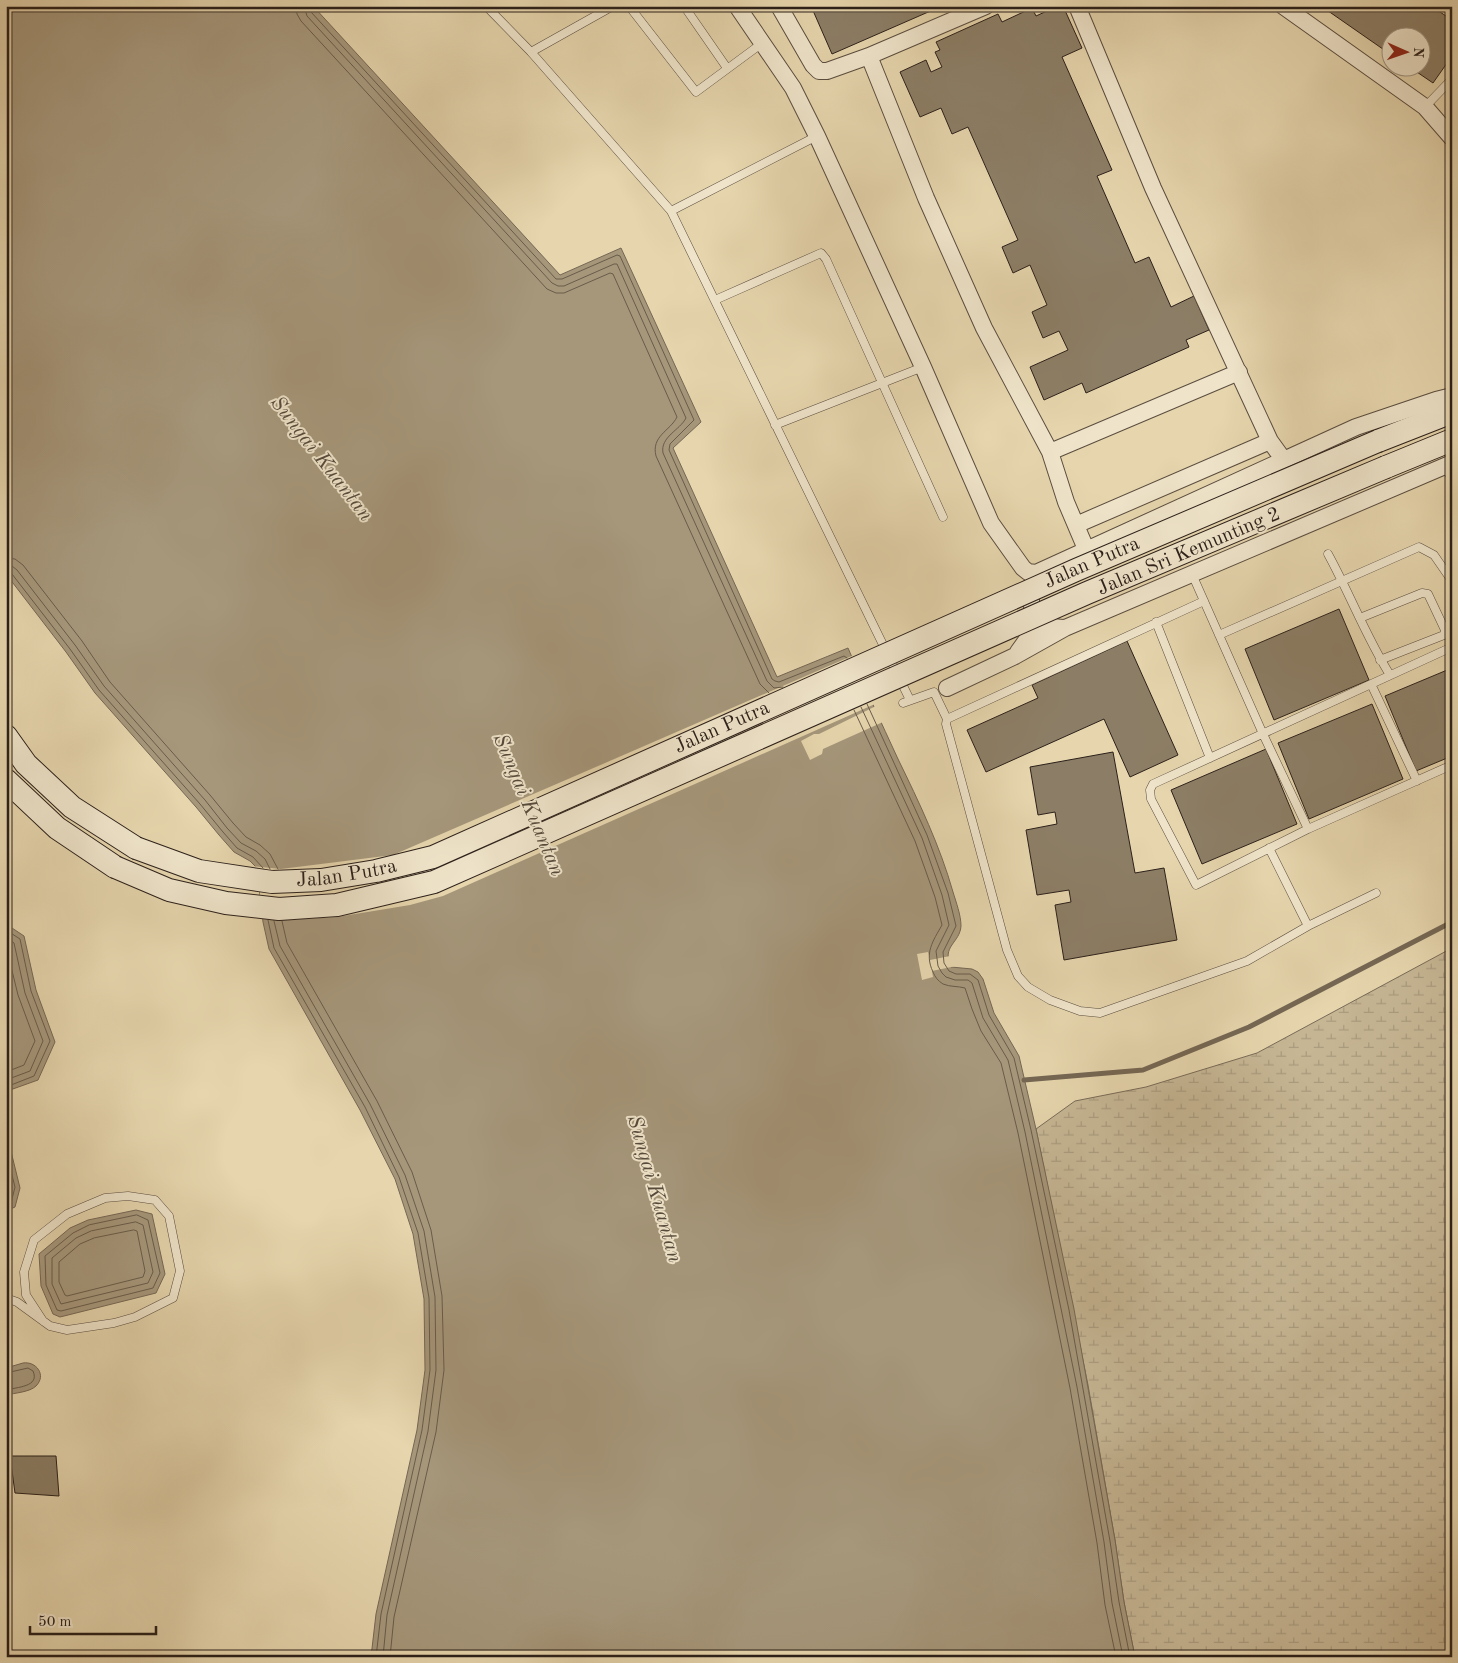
<svg xmlns="http://www.w3.org/2000/svg" width="1458" height="1663" viewBox="0 0 1458 1663" font-family="'Old Standard TT',serif">
  <style>
    .wetland { fill: url(#wetland-marsh); stroke: #786b57 }
    .water { fill: #a6977b; stroke: #756754 }
    .pier { fill: #e6d5ad }
    .lines { fill: none; stroke-linecap: round; stroke-linejoin: round }
    .shore { stroke: #685c4a; stroke-width: 1 }
    .stream { stroke: #756754; stroke-width: 5 }
    .building { fill: #8c7e66; stroke: #2b201a }
    .service-casing { stroke: #5a4d3f; stroke-width: 9 }
    .minor-casing { stroke: #5a4d3f; stroke-width: 18 }
    .secondary-casing { stroke: #2b201a; stroke-width: 24 }
    .service { stroke: #efe4ca; stroke-width: 8 }
    .minor { stroke: #efe4ca; stroke-width: 16 }
    .secondary { stroke: #efe4ca; stroke-width: 22 }
    .secondary-bridge-casing { stroke: #2b201a; stroke-width: 24; stroke-linecap: butt }
    .secondary-bridge { stroke: #efe4ca; stroke-width: 22 }
    .labels { text-anchor: middle; dominant-baseline: central; stroke-width: 4; stroke-linejoin: round; paint-order: stroke }
    .street-label { font-size: 20px; fill: #2b201a; stroke: #efe4ca }
    .water-label { font-size: 21px; font-style: italic; fill: #564a3c; stroke: #efe4ca }
  </style>
  <defs>
    <pattern id="wetland-marsh" width="20" height="14" patternUnits="userSpaceOnUse" patternTransform="scale(1.25)"><rect width="20" height="14" fill="#c6b694"/><path d="M1 5h8M5 5V1M11 12h8M15 12V8" fill="none" stroke="#aa9c7f"/></pattern>
  </defs>
  <rect width="100%" height="100%" fill="#e6d5ad"/>
  <filter id="stains"><feTurbulence type="fractalNoise" baseFrequency=".004" numOctaves="4"/><feColorMatrix values="0 0 0 0 .2 0 0 0 0 .09 0 0 0 0 .02 0 0 0 .5 -.17"/></filter>
  <radialGradient id="worn" r=".72"><stop offset=".6" stop-color="#630" stop-opacity="0"/><stop offset="1" stop-color="#630" stop-opacity=".3"/></radialGradient>
  <path class="wetland" d="M1452,948v709h-317l-11,-55 -9,-62 -27,-155 -52,-256 39,-28 71,-14 111,-34z"/>
  <path class="water" d="M6,6h307l247,269 61,-27 80,174 -28,26 104,229 71,-29c16,38 33,74 50,111 21,43 42,87 55,133 3,10 8,23 8,34 -1,17 -20,20 -10,41l21,2 6,3 5,7 11,34 25,43 17,73 38,180 41,231 9,62 11,55h-764l5,-43 41,-184 8,-60 -1,-71 -11,-65 -18,-55 -35,-69 -91,-161 -6,-27 -6,-54 -7,-7 -16,-9 -15,-17 -23,-28 -101,-114 -29,-41 -60,-78z
    M6,924l18,12 12,54 19,52 -17,38 -28,10 -4,7z
    M6,1131l14,57 -5,19 -9,4z
    M136,1210l16,4 13,60 -9,19 -96,24 -7,-3 -12,-28 -2,-32 31,-26 18,-8z
    M23,1363c13,-2 24,12 13,23 -6,6 -21,7 -30,9v-27z"/>
  <path class="pier" d="M854,655l21,49 -432,192 -33,9 -73,12 -52,3 -25,-1v-32l-5,-18 -4,-3 30,3 112,-14z
    M876,706l7,16 -60,27 -1,5 -12,6 -9,-19 13,-7h5z
    M928,952l2,8 20,-4 3,9 3,1 -24,5 1,6 -11,3 -5,-26z"/>
  <g class="lines">
    <path class="shore" d="M296,6l1,8 4,7 246,268 9,4h8l46,-20 3,1 64,143c-7,14 -26,19 -21,39l104,228 9,9
      M304,6l3,10 245,267 6,3h6l50,-22h3l69,154c-6,12 -26,19 -23,35l104,228 7,7 9,-1
      M310,6l1,6 245,267h6l55,-24 3,1 74,164 -24,24 -1,6 103,229 3,2 4,1 65,-26 3,2
      M6,558l9,1 8,6 59,76 28,41 100,113 23,28 13,14 14,8 10,9 8,15
      M6,565l6,1 5,4 58,75 29,41 101,114 22,28 14,15 15,8 9,8 5,10
      M6,571l6,3 58,75 29,41 101,114 23,28 14,16 16,9 10,11
      M867,704l60,131 21,58 8,33 -13,26 1,11 5,8 7,3h14l8,6 11,35 25,43 17,72 38,180 41,231 9,61 11,55
      M861,707l61,131 20,57 7,30 -13,26 2,15 4,7 4,4 9,3h13l4,3 11,35 25,42 17,72 52,255 27,155 8,61 11,54
      M854,710l61,131 20,56 7,28c-9,16 -18,28 -9,47 2,5 5,9 10,12 7,3 15,2 22,4l7,21 9,22 20,32 17,70 52,255 27,155 8,62 11,52
      M268,920l6,28 91,159 34,70 19,56 11,65 1,72 -8,60 -41,184 -5,43
      M274,921l6,25 90,158 35,71 19,56 11,66 1,73 -8,61 -41,184 -4,42
      M282,921l5,22 90,158 35,71 19,58 11,66 2,74 -8,62 -42,185 -4,40
      M6,930l14,9 11,52 19,50 -16,35 -28,11
      M6,937l8,6 11,50 18,48 -13,30 -24,9
      M6,946l12,49 17,46 -11,24 -18,7
      M6,1152l9,35 -4,16 -5,2
      M137,1215l11,5 12,53 -7,15 -92,23 -4,-1 -11,-25 -1,-29 28,-23 16,-8z
      M136,1222l7,3 10,47 -5,11 -87,21 -9,-20v-26l24,-20 15,-7z
      M134,1230l3,1 8,40 -2,6 -76,19 -2,-1 -6,-13v-20l21,-18 14,-6z
      M6,1373l22,-5 5,3c7,16 -16,16 -27,19"/>
    <path class="stream" d="M1024,1080l119,-10 106,-43 203,-105"/>
  </g>
  <path class="building" d="M811,6h131l-110,48z
    M1058,6h5l19,42 -20,9 50,113 -15,6 38,87 14,-6 22,50 23,-11 15,34 -23,10 3,7 -103,46 -4,-10 -38,17 -14,-33 38,-17 -9,-19 -16,7 -11,-26 15,-7 -17,-40 -17,8 -11,-26 16,-7 -50,-113 -16,7 -11,-26 -21,9 -20,-45 26,-12 5,12 11,-5 -7,-15 5,-2 -4,-8 62,-28 4,8 30,-14 4,8z
    M1321,6h110l21,14v36l-19,27 -22,-15h9v-30h-30v16z
    M1339,609l30,71 -95,40 -29,-71z
    M1127,641l51,114 -48,22 -26,-58 -118,53 -19,-42 71,-32 -6,-13z
    M1452,668v88l-36,15 -31,-75z
    M1372,704l31,75 -94,40 -31,-76z
    M1266,749l31,75 -95,40 -31,-74z
    M1113,752l22,121 29,-5 13,72 -113,20 -9,-55 16,-3 -2,-12 -32,5 -11,-65 31,-6 -2,-12 -17,3 -8,-48z
    M10,1456h46l3,40 -44,-3z"/>
  <g class="lines">
    <defs>
      <path id="service" d="M486,6l45,46 140,159 239,489
        M629,6l67,86 65,-48
        M684,6l43,62
        M531,52l82,-46
        M1425,107l27,-28
        M671,211l146,-75
        M715,300l106,-47 5,6 117,258
        M775,425l148,-58
        M1444,467l8,11
        M1328,554c22,40 38,83 62,121
        M1192,574l71,160 45,95
        M1204,601l-257,118 -1,5 61,226 11,26 10,11 22,13 30,11 20,2 147,-52 61,-35 68,-33
        M1360,618l62,-25 6,1 17,36 -1,5 -64,25
        M1156,622l54,136
        M1219,635l200,-88 15,8 18,26
        M1452,647l-299,137 -3,6 1,9 45,86 112,-56 144,-64
        M1371,684l46,97
        M903,703l31,-11 13,27
        M1269,848l39,78
        M6,1298l11,4 33,24 17,4 47,-7 21,-6 38,-19 7,-27 -11,-55 -14,-16 -27,-4 -23,2 -38,16 -33,26 -10,32 2,23 17,26"/>
      <path id="minor" d="M737,6l56,82 24,48 106,231 68,156 32,45 5,4 8,1
        M779,6l34,59 6,6h8l42,-15 117,-50
        M1077,6l76,182 117,253 13,18
        M1283,6l142,101 27,31
        M869,56l57,142 58,130 66,124 16,50 20,47
        M1452,396l-16,4 -80,27 -320,146c-12,26 -4,55 29,55l387,-165
        M1050,452l189,-80
        M1076,525l194,-84
        M1018,652l23,-32
        M947,688l68,-32 50,-28"/>
      <path id="secondary" d="M1378,441l74,-29
        M1386,467l66,-27
        M6,736l20,28 46,43 64,41
        M6,780l51,48 58,39"/>
    </defs>
    <use href="#service" class="service-casing"/>
    <use href="#minor" class="minor-casing"/>
    <use href="#secondary" class="secondary-casing"/>
    <use href="#service" class="service"/>
    <use href="#minor" class="minor"/>
    <use href="#secondary" class="secondary"/>
    <defs>
      <g id="secondary-bridge">
        <path id="s1" d="M136,848l63,23 73,11 49,-2 55,-9 57,-14 643,-287 302,-129"/>
        <path d="M115,867l54,23 57,13 53,6 58,-4 97,-23 653,-289 299,-126"/>
      </g>
    </defs>
    <use href="#secondary-bridge" class="secondary-bridge-casing"/>
    <use href="#secondary-bridge" class="secondary-bridge"/>
  </g>
  <g class="labels">
    <g class="street-label">
      <text transform="translate(1189 552) rotate(-23)">Jalan Sri Kemunting 2</text>
      <text stroke="none"><textPath href="#s1" startOffset="1026">Jalan Putra</textPath></text>
      <text stroke="none"><textPath href="#s1" startOffset="621">Jalan Putra</textPath></text>
      <text stroke="none"><textPath href="#s1" startOffset="216">Jalan Putra</textPath></text>
    </g>
    <g class="water-label">
      <text transform="translate(321 459) rotate(52)">Sungai Kuantan</text>
      <text transform="translate(528 805) rotate(67)">Sungai Kuantan</text>
      <text transform="translate(654 1189) rotate(74)">Sungai Kuantan</text>
    </g>
  </g>
  <rect width="1458" height="1663" fill="none" stroke="#e6d5ad" stroke-width="25"/>
  <rect x="8" y="8" width="1443" height="1648" fill="none" stroke="#2b201a" stroke-width="2.5"/>
  <rect x="12" y="12" width="1433" height="1638" fill="none" stroke="#2b201a"/>
  <g transform="translate(1406 52) rotate(92)"><circle r="24" fill="#efe4ca" stroke="#a19684"/>
  <path d="M0-4L9 19L0 12L-9 19Z" fill="#8f2418"/>
  <text y="-8" font-size="14" font-weight="bold" text-anchor="middle" fill="#2b201a">N</text>
  </g>
  <path d="M30 1626v8h126v-8" fill="none" stroke="#2b201a" stroke-width="2.5"/>
  <text x="38" y="1626" font-size="15" fill="#2b201a" stroke="#efe4ca" stroke-width="4" paint-order="stroke">50 m</text>
  <rect width="100%" height="100%" filter="url(#stains)"/>
  <rect width="100%" height="100%" fill="url(#worn)"/>
</svg>
